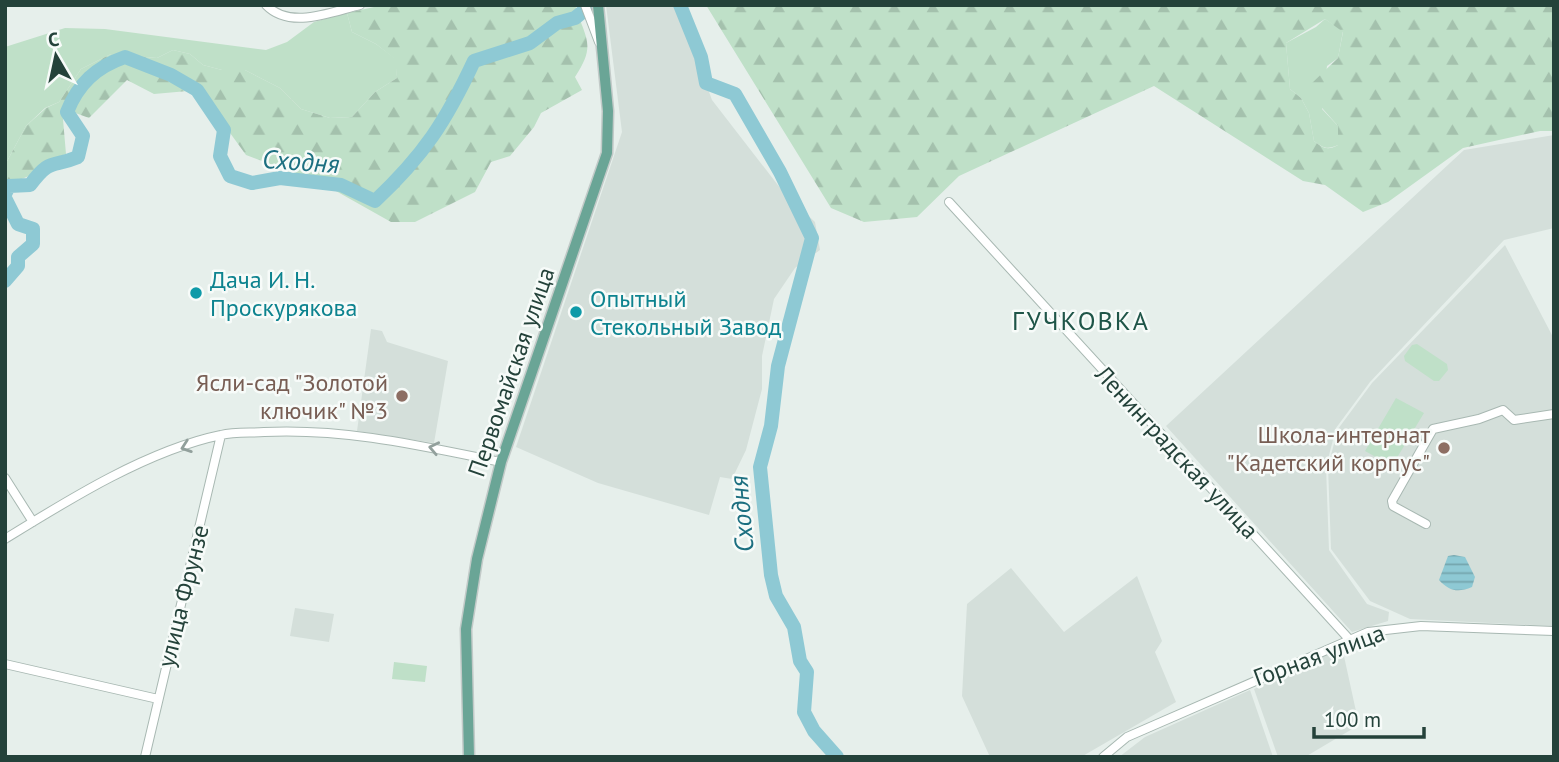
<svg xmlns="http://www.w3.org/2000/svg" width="1559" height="762" viewBox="0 0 1559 762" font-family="'PT Sans',sans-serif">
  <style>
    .built { fill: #d4dfda }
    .grass { fill: #bfe0c8 }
    .forest { fill: url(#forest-firs); fill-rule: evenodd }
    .water { fill: url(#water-rules) }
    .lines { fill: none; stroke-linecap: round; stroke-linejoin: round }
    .river { stroke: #8ec9d4; stroke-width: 14 }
    .minor-casing { stroke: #a8b8b2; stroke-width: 10 }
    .major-casing { stroke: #c2cac8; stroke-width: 13 }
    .minor { stroke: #fff; stroke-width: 8 }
    .major { stroke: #6aa596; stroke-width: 10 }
    .oneway { stroke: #92a09c }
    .culture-dot { fill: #0f9aa8; stroke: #f7fbf9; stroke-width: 2.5 }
    .education-dot { fill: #8d6e63; stroke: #f7fbf9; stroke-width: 2.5 }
    .labels { text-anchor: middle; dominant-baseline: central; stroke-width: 5; stroke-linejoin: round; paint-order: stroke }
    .culture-label { font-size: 24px; fill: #0d838f; stroke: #f7fbf9; text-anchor: start }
    .street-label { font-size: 24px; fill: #24423a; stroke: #f7fbf9 }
    .education-label { font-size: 24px; fill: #785e54; stroke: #f7fbf9; text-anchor: end }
    .water-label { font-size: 26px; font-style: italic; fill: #1c6f80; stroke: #f7fbf9 }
    .neighbourhood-label { font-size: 26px; letter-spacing: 2px; fill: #1f5548; stroke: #f7fbf9 }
  </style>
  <defs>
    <pattern id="forest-firs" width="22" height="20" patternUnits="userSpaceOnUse" patternTransform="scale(1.75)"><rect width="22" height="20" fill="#bfe0c8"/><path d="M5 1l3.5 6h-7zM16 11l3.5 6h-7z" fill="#a4c1ad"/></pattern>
    <pattern id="water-rules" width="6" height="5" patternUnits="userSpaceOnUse" patternTransform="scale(1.75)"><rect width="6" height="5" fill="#8ec9d4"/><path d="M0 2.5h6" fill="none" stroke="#74a5ad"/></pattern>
  </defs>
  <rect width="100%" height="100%" fill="#e6efeb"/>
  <path class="built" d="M606,5h71l35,95 72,93 31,29 5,28 -25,18 -21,31 -12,57v33l-16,61 -14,29 -12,-2 -11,38 -111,-32 -82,-36 106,-315z
    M1554,135v93l-50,12 -134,142 -34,46 -10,39 3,83 38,54 22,8 -1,9 -36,11 -186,-206 298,-276z
    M1505,245l49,94v287l-144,-7 -40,-18 -39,-52 -3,-83 10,-37 34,-46z
    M371,329l11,2 5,11 61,19 -14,82 -77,-12z
    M1011,568l53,64 73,-56 25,65 -7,11 21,50 -95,55h-91l-28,-61 5,-92z
    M295,608l39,6 -5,28 -39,-6z
    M1342,647l17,78 -54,32h-27l-24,-68z
    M1250,690l23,67h-154l26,-20z"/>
  <path class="grass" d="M347,13l5,19 24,12 20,15 1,19 -22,14 -23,25 -22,1 -29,-9 -21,-21 -35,-18h-23l-19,-5 -13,-11 -17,-4 -16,8 -46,-4 -30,15 -22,33 -14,6 -19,18 -21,39v-118l60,-19 40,1 161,21 21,-8 27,-20z
    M1325,19l18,12 -5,27 -11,8 -5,43 16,17v19c-11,5 -15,3 -24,-4l-5,-28 -8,-15 -11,-9 -4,-46 30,-16z
    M1417,344l30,20 1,6 -9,11h-5l-29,-20 -1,-5 8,-11z
    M1396,398l28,15 -32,53 -27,-15z
    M394,662l33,4 -2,16 -33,-3z"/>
  <path class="forest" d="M383,5h192c10,34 22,39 0,72l7,13 -41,23 -7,14 -24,29 -19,6 -16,30 -60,30h-24l-64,-36 -81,-31 -47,-65 -45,4 -27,-14 -38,38 -27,-10 4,46c-21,6 -21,14 -35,21 -11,5 -17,6 -26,15v-25l21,-39 20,-18 13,-6 22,-33 30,-15 46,4 16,-8 17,4 13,11 19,5h23l35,18 21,21 29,9 22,-1 23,-25 22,-14 -2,-19 -19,-15 -24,-12 -5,-19z
    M706,5h848v126h-14l-77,17 -75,54 -25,10 -38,-27 -22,-4 -149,-95 -195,90 -42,41 -53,5 -33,-14zM1325,19l18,13 -5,26 -27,26 4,16 23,26v19c-11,6 -15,3 -24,-4l-5,-28 -8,-15 -11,-9 -4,-46z"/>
  <path class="water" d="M1454,555l11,2 10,20 -3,10c-14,6 -23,4 -33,-7l9,-24z"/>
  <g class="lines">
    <path class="river" d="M680,5l21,52 5,26 29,11 45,78 32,66 -34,128 -7,60 -11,41 11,108 5,21 18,31 6,34 7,11 -3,40 10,19 23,26
      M5,194l4,-8 21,-1c21,-28 22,-17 48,-28l5,-21 -16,-24c11,-28 29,-45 58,-55l46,18 26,15 27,40 -4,26 10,20 22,7 28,-5 61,7 34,16c49,-46 71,-80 99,-140l56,-18 27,-20 18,-5 16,-13
      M5,198l13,26 15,5v15l-15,13v9l-13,15"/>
    <defs>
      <path id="minor" d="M266,5c24,25 65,7 94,0
        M585,5l14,37
        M949,202l400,437
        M5,478l28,44
        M1426,524l-33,-18 -1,-5 41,-72 46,-10 24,-9 11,10 40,-6
        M5,539c63,-39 143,-89 216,-104 13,-3 29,-2 43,-3 81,-4 158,14 237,30
        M5,664l153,35
        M145,757l76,-322
        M1103,757l24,-20 241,-105 53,-6 133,5"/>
      <path id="major" d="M469,757l-3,-128 11,-70 24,-97 106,-309 1,-42 -10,-106"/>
    </defs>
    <use href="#minor" class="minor-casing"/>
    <use href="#major" class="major-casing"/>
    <use href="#minor" class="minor"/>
    <use href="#major" class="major"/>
  </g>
  <defs><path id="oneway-chevron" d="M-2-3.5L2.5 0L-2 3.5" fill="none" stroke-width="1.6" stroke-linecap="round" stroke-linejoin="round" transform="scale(1.75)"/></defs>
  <g class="oneway">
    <use href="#oneway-chevron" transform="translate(186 447) rotate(161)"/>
    <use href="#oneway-chevron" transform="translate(434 448) rotate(-168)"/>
  </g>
  <g class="culture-dot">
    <circle cx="196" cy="293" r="7"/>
    <circle cx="576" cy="312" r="7"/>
  </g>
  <g class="education-dot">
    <circle cx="402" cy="396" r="7"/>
    <circle cx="1444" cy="448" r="7"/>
  </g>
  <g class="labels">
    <g class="culture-label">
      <text x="210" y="279">Дача И. Н.<tspan x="210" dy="28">Проскурякова</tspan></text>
      <text x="590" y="298">Опытный<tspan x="590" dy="28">Стекольный Завод</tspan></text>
    </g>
    <g class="street-label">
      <text transform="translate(511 372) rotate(-71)">Первомайская улица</text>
      <text transform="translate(1177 452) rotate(47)">Ленинградская улица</text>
      <text transform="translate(183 596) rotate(-76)">улица Фрунзе</text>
      <text transform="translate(1319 655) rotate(-20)">Горная улица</text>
    </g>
    <g class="education-label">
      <text x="388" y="382">Ясли-сад "Золотой<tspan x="388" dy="28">ключик" №3</tspan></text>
      <text x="1430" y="434">Школа-интернат<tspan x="1430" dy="28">"Кадетский корпус"</tspan></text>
    </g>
    <g class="water-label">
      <text transform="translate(301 161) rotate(4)">Сходня</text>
      <text transform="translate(741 514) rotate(-95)">Сходня</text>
    </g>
    <g class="neighbourhood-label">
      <text x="1081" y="320">ГУЧКОВКА</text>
    </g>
  </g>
  <rect width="1559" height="762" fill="none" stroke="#24423a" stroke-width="14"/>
  <g transform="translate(56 56) rotate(351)" stroke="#f7fbf9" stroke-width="5" paint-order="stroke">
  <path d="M0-5L12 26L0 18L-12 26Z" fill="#24423a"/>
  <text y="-10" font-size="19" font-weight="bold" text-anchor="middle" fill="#24423a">С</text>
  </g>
  <path d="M1314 727v10h110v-10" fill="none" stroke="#24423a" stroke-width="3.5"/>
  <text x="1324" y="727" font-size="21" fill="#24423a" stroke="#f7fbf9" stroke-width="5" paint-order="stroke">100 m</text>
</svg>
